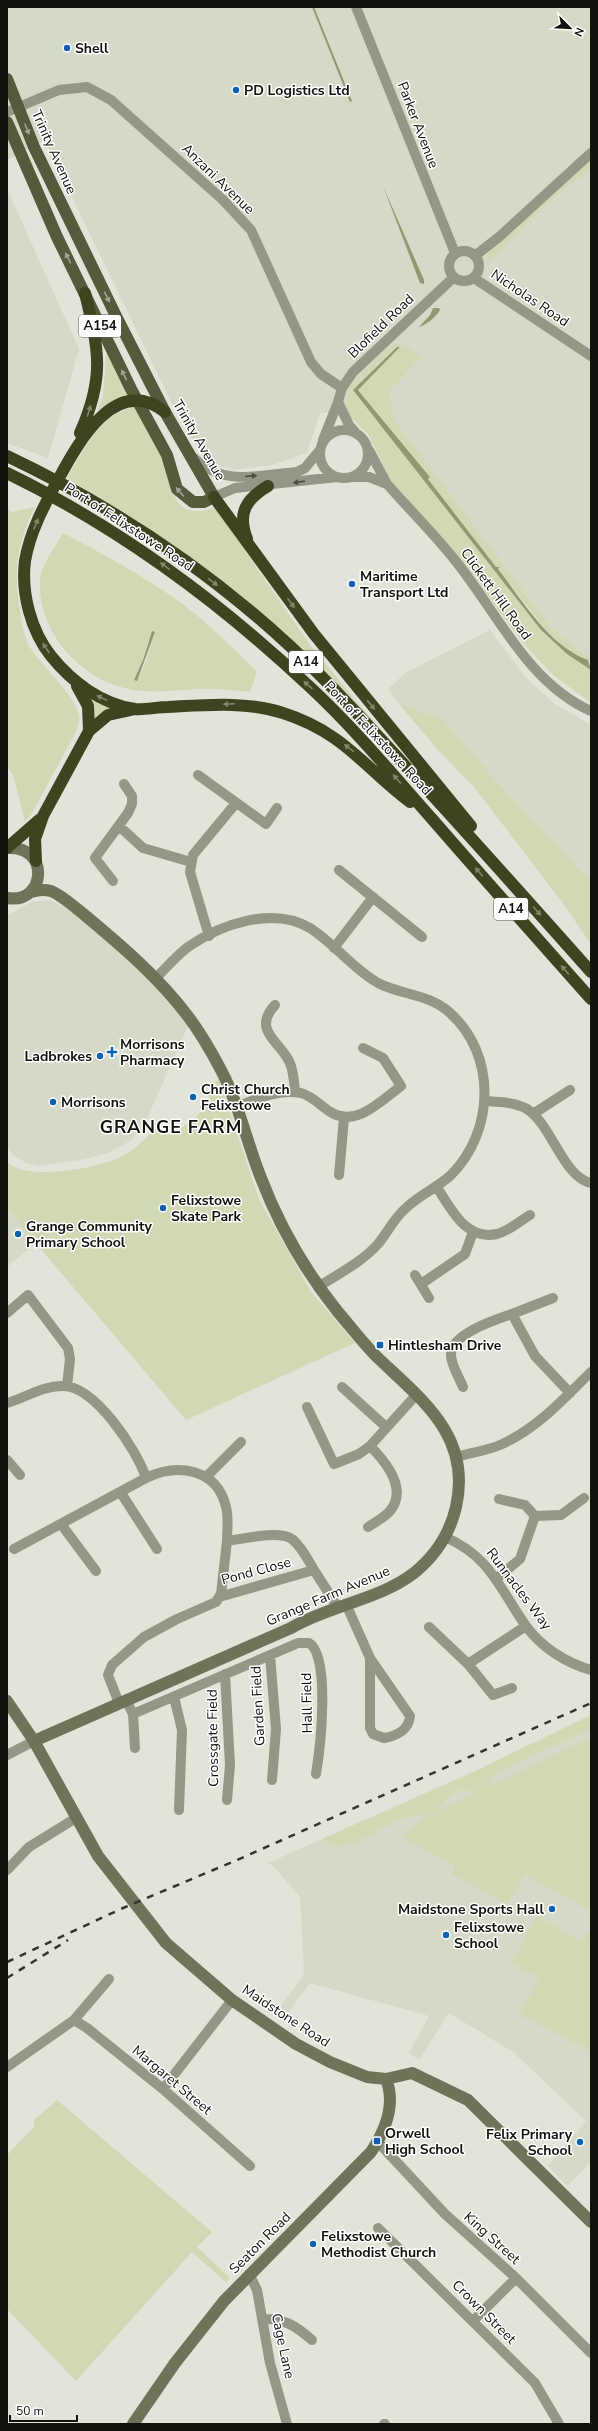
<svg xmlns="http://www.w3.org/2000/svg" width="598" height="2431" viewBox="0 0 598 2431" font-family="'Nunito Sans',sans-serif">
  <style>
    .built { fill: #d5d9c7 }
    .green { fill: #d0d8b4; fill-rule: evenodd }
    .water { fill: #919971 }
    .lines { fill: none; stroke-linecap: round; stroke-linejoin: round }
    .street { stroke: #939786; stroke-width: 10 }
    .secondary { stroke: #6e735a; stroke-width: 12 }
    .primary { stroke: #545a3b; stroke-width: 12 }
    .highway { stroke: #3e4420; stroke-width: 12 }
    .rail { stroke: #333530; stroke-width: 2.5; stroke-dasharray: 7 7; stroke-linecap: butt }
    .oneway { fill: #a1a493 }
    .oneway2 { fill: #82856e }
    .oneway3 { fill: #4c4e45 }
    .poi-dot { fill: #0f62b1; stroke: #fff; stroke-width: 1.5 }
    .labels { text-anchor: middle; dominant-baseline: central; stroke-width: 3; stroke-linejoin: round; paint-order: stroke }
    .shield { fill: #fff; stroke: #595a57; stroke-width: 1 }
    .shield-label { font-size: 13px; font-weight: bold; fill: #12130f }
    .poi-label { font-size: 14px; font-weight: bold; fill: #12130f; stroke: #fff; text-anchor: start }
    .street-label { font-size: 14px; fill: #12130f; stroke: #fff }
    .district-label { font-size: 18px; font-weight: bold; letter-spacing: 1px; fill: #12130f; stroke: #fff }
  </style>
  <rect width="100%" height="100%" fill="#e1e4d9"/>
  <path class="built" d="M7,7h584v651l-20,-13 -21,-19 -155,-205 -6,-29 32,-34 -15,-12 -8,-3 -51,68 -27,2 -13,40 -35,12 -40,5 -26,-9 -32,-53 -130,-269 -37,21z
    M7,189l72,160 -31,109 -41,-15z
    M490,630l37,49 28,25 36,21v157l-90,-96 -57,-66 -45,-16 -11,-15 17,-16z
    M49,900l21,10 68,58 51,56 -43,97 -14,19 -24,13 -22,6 -46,7 -14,-3 -13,-8 -6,-8v-231l24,-14z
    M7,1209l29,34 -29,24z
    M591,1715v447l-24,24 -19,-20 38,-45 -73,-69 -64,-39 -30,47 -10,-7 20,-37 -119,-33 -27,37 -8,-7 27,-35 2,-6 -4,-75 -27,-31 -5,-3 201,-89z"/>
  <path class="green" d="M591,151v17l-44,35 -61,62 4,-14z
    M398,343l10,4 13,11 -32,34 6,29 155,205 21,19 20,13v6l-3,-4 -11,-4 -13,-9 -17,-16 -49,-62 2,-2h-4l-68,-88 2,-3 -72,-87 41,-40 -7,2 -39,39 188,240 10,10 40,30v33l-38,-28 -31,-33 -58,-77 -72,-82 -24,-49 -18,-17 -4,-14 4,-17 40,-41z
    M109,353l22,43 -11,2 -20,14 -2,-3 5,-13 3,-40z
    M137,407c8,15 18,31 24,47 11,27 9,71 54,53l95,138 68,82 -236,-201 -75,-48c17,-28 34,-67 70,-71z
    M35,507c-18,34 -22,66 -15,105 2,12 4,26 11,37 11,18 51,51 48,72 -2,11 -10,23 -15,33 -11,20 -22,41 -33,61l-6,6 -12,-46 -6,-9v-257l5,3z
    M63,533c39,20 78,42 114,67 29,21 55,47 80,72l-7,20c-18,-2 -36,-4 -55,-3 -21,1 -45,5 -66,0 -50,-10 -93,-59 -89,-111 1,-11 17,-35 23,-45zM155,633l-10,31 -8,17 11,-41z
    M89,697l22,11 -17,13z
    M399,704l45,16 57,66 90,96v62l-29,-42 -88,-115 -35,-36z
    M219,1080l40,119 52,93 44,51 -169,77 -179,-211v-47c19,20 94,6 116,-6 10,-6 20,-14 28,-24l20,3c26,-18 34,-20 42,-52z
    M591,1715v14l-89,41 -9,5 -6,12 104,-50v174l-66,-36 -18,29 -55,-30 3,-8 -53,-29 19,-17 54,-27c-26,-14 -28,14 -45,21 -8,3 -17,1 -25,3 -24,9 -45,29 -71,30l-12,-8 147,-65z
    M537,1916l45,25 9,-13v123l-71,-36 19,-37 -28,-15z
    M57,2100l155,132 -15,15 33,31 -4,4 -34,-30 -116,129 -69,-72v-154l27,-28v-7z"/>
  <path class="water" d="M312,7h2l38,94 -2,1z
    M383,186l41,94v4l-4,-1z
    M433,308h6l1,2c-4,7 -14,15 -21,17l11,-12z
    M397,347h3l-42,43 72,87 -2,2 68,88h4l-2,2c25,32 51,77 90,91l3,10 -24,-16 -26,-24 -188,-240z
    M152,631l3,1 -18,49 -3,-1 9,-20z"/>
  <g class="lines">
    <path class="street" d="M356,7l99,246
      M7,112l52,-22 28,-3 24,13 112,100 28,30 60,132 10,12 21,14
      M449 266a15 15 0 1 1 30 0a15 15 0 1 1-30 0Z
      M476,255l23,-18 92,-84
      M474,278l117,78
      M338,402l4,-14 11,-16 101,-95
      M320 454a24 24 0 1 1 48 0a24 24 0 1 1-48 0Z
      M323,440l15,-38 11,23 6,7
      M194,458c30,29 65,17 103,14l8,-4 15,-18
      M353,477h16l18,7 -18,-34
      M387,484c22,25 46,49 67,75 42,51 73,124 137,152
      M214,497l21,-9 102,-11
      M198,775l68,49 11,-16
      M119,826l24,22 48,14
      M339,870l83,67
      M113,881l-18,-23 33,-45 4,-9v-8l-8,-12
      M209,936l-19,-64 3,-17 43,-52
      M334,948l39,-51
      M155,979c11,-11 21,-23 33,-32 33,-23 85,-41 122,-19 25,16 43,41 68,55 23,12 51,11 71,29 48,42 46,119 2,163 -14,13 -32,20 -45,33 -12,10 -18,24 -28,36 -16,18 -40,30 -60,43
      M275,1005c-23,25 4,36 14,56 5,10 5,21 6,31
      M484,1101c15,1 30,1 43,8 25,16 36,68 64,74
      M236,1107c21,-8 42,-18 65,-14 11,3 19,12 28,18 26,18 52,-10 72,-25l-18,-28 -20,-10
      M533,1114l37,-24
      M339,1175l5,-57
      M436,1186c15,22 29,55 61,48 12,-3 23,-13 33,-19
      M415,1275l14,23
      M421,1284l44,-30 8,-22
      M7,1313l21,-18 40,53 2,11 -3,27
      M512,1314l41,-16
      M342,1387l44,40
      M463,1387c-4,-10 -12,-22 -12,-32 -1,-21 44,-35 61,-41l23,42 35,37
      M7,1403c18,-5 37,-18 56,-17 32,0 74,64 83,92
      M307,1407l27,57 25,-10 11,-8 47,-52
      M456,1457c14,-4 30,-6 44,-12 37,-16 63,-46 91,-73
      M7,1460l13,15
      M206,1477l35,-35
      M121,1493l36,56
      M499,1499l26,6 10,11
      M61,1524l35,47
      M368,1527c7,-5 16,-9 22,-16 18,-22 -4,-49 -20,-65
      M445,1537c46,20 54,51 81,89 15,21 40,37 65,44
      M14,1549l132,-71c31,-15 71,-10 80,29 3,11 1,22 1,34
      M496,1579l24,-20 15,-43 26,-1 23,-17
      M219,1597l95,-27 23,36
      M346,1604l24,54 40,58c-1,14 -14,20 -26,22l-11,-4 -3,-6v-70
      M429,1627l39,37 25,31 19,-7
      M270,1655l6,74 -4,51
      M468,1664l58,-38
      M225,1674l5,91 -3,35
      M174,1697l8,33 -3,80
      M126,1700l7,14 2,34
      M119,1703l-11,-28 4,-10 32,-28 33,-18 39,-17 5,-8 6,-53c15,-2 52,-11 65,-2 10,8 16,21 22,31
      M133,1714l165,-71h11c22,13 11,107 7,131
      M7,1755l27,-14
      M7,1870l22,-23 47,-29
      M74,2020l13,8 76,61 87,77
      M7,2067l67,-47 35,-41
      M163,2089l69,-89
      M377,2141l68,73 71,64 75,75
      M378,2228l157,155 24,41
      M249,2274l8,16 13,73 17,61
      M262,2319c22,-1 34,7 50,21
      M473,2321l43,-43
      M384,2424h1"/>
    <path class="secondary" d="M7,848c44,-3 39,57 0,50
      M31,892c6,-2 13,-3 20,-1 12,5 26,18 36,26 36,30 72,61 100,98 13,17 24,36 34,55 18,34 26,73 40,108 18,47 45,94 77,134 13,15 25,31 39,45 45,43 95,79 79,150 -6,26 -21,49 -42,66 -35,27 -84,32 -123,55l-257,113
      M7,1701l27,40 64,115 68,87 66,57 64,44 34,18 37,15 19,2 26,-6 56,27 123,122
      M133,2424l42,-61 49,-62 147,-149c14,-21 25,-48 15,-73"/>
    <path class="primary" d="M7,79l27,68 82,169 49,96 49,85 -10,5h-11l-16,-13 -10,-34 -36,-66 -74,-152 -50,-115"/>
    <path class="highway" d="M165,412c-49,-39 -87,31 -106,66 -14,26 -29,53 -34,83 -4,32 6,70 26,95 21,26 50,48 84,53 10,1 22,-2 33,-2 38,-2 78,-6 115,6 60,19 81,54 127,89
      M80,433c25,-56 19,-82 5,-140
      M7,456c103,49 200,113 284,191 46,43 88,90 131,137 57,62 113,125 169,188
      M7,473c113,55 213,129 304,215 44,41 82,87 122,132 52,60 105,119 158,179
      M214,497l100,137 157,192
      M247,539c-10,-26 -1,-40 21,-53
      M77,686l11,20 1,25
      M7,848l32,-28
      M36,861l-1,-22 8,-23 46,-85 19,-16 23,-5"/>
    <path class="rail" d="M7,1962l116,-54 114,-48 354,-157
      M7,1978l61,-38"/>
  </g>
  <defs><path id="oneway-solid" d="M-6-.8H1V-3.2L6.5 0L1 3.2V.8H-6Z"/></defs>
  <g class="oneway">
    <use href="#oneway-solid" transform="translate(27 129) rotate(68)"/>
    <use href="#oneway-solid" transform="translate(68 258) rotate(-117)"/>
    <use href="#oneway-solid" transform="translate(107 297) rotate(64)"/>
    <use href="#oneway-solid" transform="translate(124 375) rotate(-116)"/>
    <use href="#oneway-solid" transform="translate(180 492) rotate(-131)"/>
  </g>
  <g class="oneway2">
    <use href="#oneway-solid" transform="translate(89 411) rotate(-73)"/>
    <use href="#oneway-solid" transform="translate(36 524) rotate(-68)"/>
    <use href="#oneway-solid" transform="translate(165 566) rotate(-144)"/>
    <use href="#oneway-solid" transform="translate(213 582) rotate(37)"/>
    <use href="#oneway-solid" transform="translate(291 603) rotate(54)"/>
    <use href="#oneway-solid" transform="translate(46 648) rotate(-124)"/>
    <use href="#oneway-solid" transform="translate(308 685) rotate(-138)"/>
    <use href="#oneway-solid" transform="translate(102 698) rotate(-154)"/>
    <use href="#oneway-solid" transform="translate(229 704) rotate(178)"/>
    <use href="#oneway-solid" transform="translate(371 705) rotate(51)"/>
    <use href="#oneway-solid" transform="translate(349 748) rotate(-143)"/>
    <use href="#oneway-solid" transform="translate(397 779) rotate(-131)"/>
    <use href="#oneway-solid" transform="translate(479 872) rotate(-131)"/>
    <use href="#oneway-solid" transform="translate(537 911) rotate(48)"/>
    <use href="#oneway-solid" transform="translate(565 970) rotate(-131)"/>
  </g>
  <g class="oneway3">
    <use href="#oneway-solid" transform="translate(251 476) rotate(-5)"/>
    <use href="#oneway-solid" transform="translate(299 482) rotate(172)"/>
  </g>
  <g class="poi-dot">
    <circle cx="67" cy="48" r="4"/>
    <circle cx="236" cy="90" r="4"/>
    <circle cx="352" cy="584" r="4"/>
    <path d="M110 1046h4v4h4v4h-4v4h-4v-4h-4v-4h4z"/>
    <circle cx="100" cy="1056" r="4"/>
    <circle cx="193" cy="1097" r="4"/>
    <circle cx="53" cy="1102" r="4"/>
    <circle cx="163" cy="1208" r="4"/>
    <circle cx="18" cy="1234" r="4"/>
    <rect x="376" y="1341" width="8" height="8" rx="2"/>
    <circle cx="552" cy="1909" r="4"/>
    <circle cx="446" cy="1935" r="4"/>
    <rect x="373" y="2137" width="8" height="8" rx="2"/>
    <circle cx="580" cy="2142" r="4"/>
    <circle cx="313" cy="2244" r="4"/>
  </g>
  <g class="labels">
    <g class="shield">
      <rect x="79" y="315" width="42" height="22" rx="3"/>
      <rect x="289" y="651" width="34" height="22" rx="3"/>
      <rect x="494" y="898" width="34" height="22" rx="3"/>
    </g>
    <g class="shield-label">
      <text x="100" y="326">A154</text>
      <text x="306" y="662">A14</text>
      <text x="511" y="909">A14</text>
    </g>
    <g class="poi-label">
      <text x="75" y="48">Shell</text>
      <text x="244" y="90">PD Logistics Ltd</text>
      <text x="360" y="576">Maritime<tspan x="360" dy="16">Transport Ltd</tspan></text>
      <text x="120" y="1044">Morrisons<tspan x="120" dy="16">Pharmacy</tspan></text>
      <text x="92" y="1056" text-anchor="end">Ladbrokes</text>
      <text x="201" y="1089">Christ Church<tspan x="201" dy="16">Felixstowe</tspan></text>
      <text x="61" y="1102">Morrisons</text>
      <text x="171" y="1200">Felixstowe<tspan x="171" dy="16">Skate Park</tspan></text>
      <text x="26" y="1226">Grange Community<tspan x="26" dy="16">Primary School</tspan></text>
      <text x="388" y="1345">Hintlesham Drive</text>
      <text x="544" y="1909" text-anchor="end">Maidstone Sports Hall</text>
      <text x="454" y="1927">Felixstowe<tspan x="454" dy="16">School</tspan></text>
      <text x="385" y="2133">Orwell<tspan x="385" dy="16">High School</tspan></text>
      <text x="572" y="2134" text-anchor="end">Felix Primary<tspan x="572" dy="16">School</tspan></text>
      <text x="321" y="2236">Felixstowe<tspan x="321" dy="16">Methodist Church</tspan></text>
    </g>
    <g class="street-label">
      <text transform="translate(418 125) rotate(69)">Parker Avenue</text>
      <text transform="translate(54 152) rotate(66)">Trinity Avenue</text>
      <text transform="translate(218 179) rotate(44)">Anzani Avenue</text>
      <text transform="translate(530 298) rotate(34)">Nicholas Road</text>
      <text transform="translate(381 326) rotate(-44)">Blofield Road</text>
      <text transform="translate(199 440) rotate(60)">Trinity Avenue</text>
      <text transform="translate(129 527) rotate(33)">Port of Felixstowe Road</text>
      <text transform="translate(496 594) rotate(54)">Clickett Hill Road</text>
      <text transform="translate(378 738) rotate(47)">Port of Felixstowe Road</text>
      <text transform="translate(256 1571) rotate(-15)">Pond Close</text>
      <text transform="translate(519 1589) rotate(53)">Runnacles Way</text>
      <text transform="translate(328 1596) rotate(-23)">Grange Farm Avenue</text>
      <text transform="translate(307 1703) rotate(-91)">Hall Field</text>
      <text transform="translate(258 1706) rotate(-93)">Garden Field</text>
      <text transform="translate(213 1738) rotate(-91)">Crossgate Field</text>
      <text transform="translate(286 2016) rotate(33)">Maidstone Road</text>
      <text transform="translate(172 2080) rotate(40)">Margaret Street</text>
      <text transform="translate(492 2238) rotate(42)">King Street</text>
      <text transform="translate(260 2243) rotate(-45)">Seaton Road</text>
      <text transform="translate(484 2312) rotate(45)">Crown Street</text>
      <text transform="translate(283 2346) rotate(78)">Cage Lane</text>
    </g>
    <g class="district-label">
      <text x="171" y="1127">GRANGE FARM</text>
    </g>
  </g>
  <rect width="598" height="2431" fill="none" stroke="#12130f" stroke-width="16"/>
  <g transform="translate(570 28) rotate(114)" stroke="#ffffff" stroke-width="3" paint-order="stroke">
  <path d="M0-3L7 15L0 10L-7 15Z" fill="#12130f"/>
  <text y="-6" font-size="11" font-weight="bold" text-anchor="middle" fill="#12130f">N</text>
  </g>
  <path d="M10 2415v6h67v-6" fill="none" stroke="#12130f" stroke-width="2"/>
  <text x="16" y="2415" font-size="12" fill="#12130f" stroke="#ffffff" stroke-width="3" paint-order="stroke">50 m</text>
</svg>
